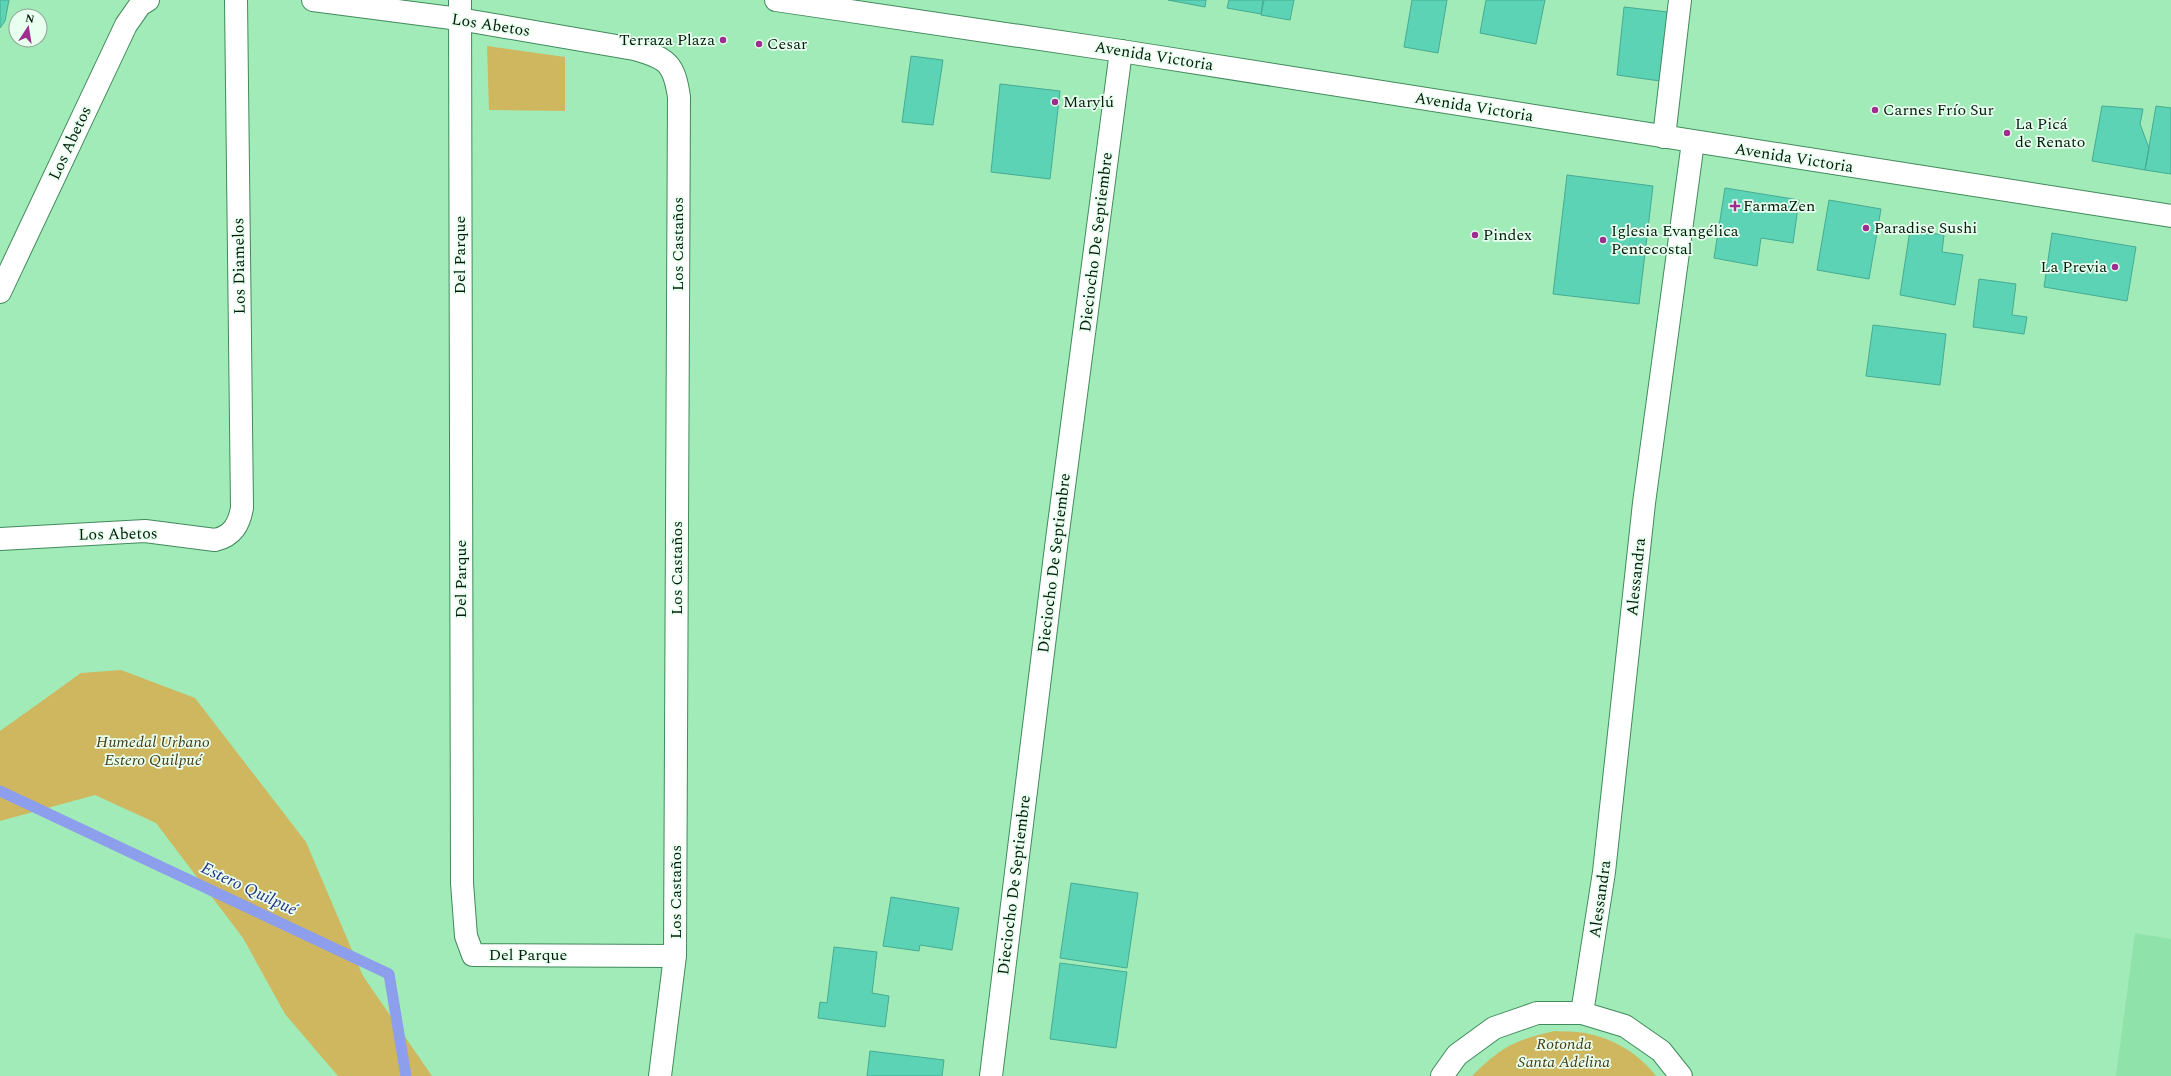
<svg xmlns="http://www.w3.org/2000/svg" width="2171" height="1076" viewBox="0 0 2171 1076" font-family="Spectral,serif">
  <style>
    .built { fill: #8fe2aa }
    .green { fill: #cfb760 }
    .lines { fill: none; stroke-linecap: round; stroke-linejoin: round }
    .stream { stroke: #8d9eec; stroke-width: 11 }
    .building { fill: #5dd3b5; stroke: #45ab92 }
    .minor-casing { stroke: #418a5c; stroke-width: 24 }
    .tertiary-casing { stroke: #418a5c; stroke-width: 24 }
    .minor { stroke: #fff; stroke-width: 22 }
    .tertiary { stroke: #fff; stroke-width: 22 }
    .poi-dot { fill: #9c2e8d; stroke: #e9ffef; stroke-width: 1.5 }
    .labels { text-anchor: middle; dominant-baseline: central; stroke-width: 3.5; stroke-linejoin: round; paint-order: stroke }
    .street-label { font-size: 16px; fill: #001c0a; stroke: #e9ffef }
    .poi-label { font-size: 16px; fill: #001c0a; stroke: #e9ffef; text-anchor: start }
    .park-label { font-size: 16px; font-style: italic; fill: #463b14; stroke: #e9ffef }
    .water-label { font-size: 17px; font-style: italic; fill: #272c85; stroke: #e9ffef }
  </style>
  <rect width="100%" height="100%" fill="#a1ebb8"/>
  <path class="built" d="M2135,933l36,6v137h-55z"/>
  <path class="green" d="M487,46l78,11v54l-76,-1z
    M121,670l74,28 111,144 57,134 69,100h-94l-53,-62 -42,-76 -87,-115 -61,-28 -95,26v-90l81,-58z
    M1555,1031c11,1 24,0 34,3 26,5 51,21 67,42h-184c30,-30 43,-36 83,-45z"/>
  <g class="lines">
    <path class="stream" d="M0,791l389,183 17,102"/>
  </g>
  <path class="building" d="M0,0h9l-4,21 -5,7z
    M1168,0h38l-1,7z
    M1229,0h34l-2,14 -34,-6z
    M1264,0h30l-4,20 -29,-5z
    M1412,0h35l-9,53 -34,-6z
    M1486,0h59l-9,44 -56,-11z
    M1624,7l44,5 -8,69 -43,-6z
    M911,56l32,4 -10,65 -31,-3z
    M1000,84l60,7 -10,88 -59,-7z
    M2102,106l41,3 -3,15 9,24 -4,22 -53,-9z
    M2156,106l15,2v66l-26,-4z
    M1567,175l86,11 -14,118 -86,-10z
    M1725,188l74,12 -6,43 -32,-5 -4,28 -43,-8z
    M1829,200l52,9 -12,70 -52,-9z
    M1910,230l34,5 -2,17 21,3 -8,50 -55,-10z
    M2052,233l84,14 -9,54 -83,-14z
    M1979,279l37,5 -4,31 15,2 -3,17 -51,-7z
    M1873,325l73,9 -6,51 -74,-9z
    M1071,883l67,10 -11,75 -67,-10z
    M891,897l68,11 -7,42 -32,-5 -1,6 -36,-5z
    M834,947l43,5 -5,41 17,3 -4,31 -67,-9 2,-16 7,1z
    M1060,963l67,9 -11,76 -66,-9z
    M870,1051l74,9 -2,16h-75z"/>
  <g class="lines">
    <defs>
      <path id="minor" d="M313,0l146,19 175,30c33,9 40,14 45,48l-4,859 -15,120
        M460,0l2,883 4,53 7,19 202,1
        M1664,137l16,-137
        M0,292l126,-267 14,-20 8,-5
        M0,539l145,-8 70,9c18,-4 24,-16 27,-32l-6,-508
        M1582,1013l22,-141 40,-369 49,-361
        M991,1076l65,-529 65,-496
        M1442,1076l15,-21 37,-27 43,-15h45l43,13 36,25 20,25"/>
      <path id="tertiary" d="M776,0l345,51 1050,165"/>
    </defs>
    <use href="#minor" class="minor-casing"/>
    <use href="#tertiary" class="tertiary-casing"/>
    <use href="#minor" class="minor"/>
    <use href="#tertiary" class="tertiary"/>
  </g>
  <g class="poi-dot">
    <circle cx="723" cy="40" r="4"/>
    <circle cx="759" cy="44" r="4"/>
    <circle cx="1055" cy="102" r="4"/>
    <circle cx="1875" cy="110" r="4"/>
    <circle cx="2007" cy="133" r="4"/>
    <path d="M1733 200h4v4h4v4h-4v4h-4v-4h-4v-4h4z"/>
    <circle cx="1866" cy="228" r="4"/>
    <circle cx="1475" cy="235" r="4"/>
    <circle cx="1603" cy="240" r="4"/>
    <circle cx="2115" cy="267" r="4"/>
  </g>
  <g class="labels">
    <g class="street-label">
      <text transform="translate(491 25) rotate(9)">Los Abetos</text>
      <text transform="translate(1154 56) rotate(9)">Avenida Victoria</text>
      <text transform="translate(1474 107) rotate(9)">Avenida Victoria</text>
      <text transform="translate(70 143) rotate(-65)">Los Abetos</text>
      <text transform="translate(1794 158) rotate(9)">Avenida Victoria</text>
      <text transform="translate(1096 242) rotate(-83)">Dieciocho De Septiembre</text>
      <text transform="translate(678 244) rotate(-90)">Los Castaños</text>
      <text transform="translate(460 255) rotate(-90)">Del Parque</text>
      <text transform="translate(239 266) rotate(-91)">Los Diamelos</text>
      <text transform="translate(118 534) rotate(-1)">Los Abetos</text>
      <text transform="translate(1054 563) rotate(-83)">Dieciocho De Septiembre</text>
      <text transform="translate(677 568) rotate(-90)">Los Castaños</text>
      <text transform="translate(1636 577) rotate(-84)">Alessandra</text>
      <text transform="translate(461 579) rotate(-90)">Del Parque</text>
      <text transform="translate(1014 885) rotate(-83)">Dieciocho De Septiembre</text>
      <text transform="translate(676 892) rotate(-90)">Los Castaños</text>
      <text transform="translate(1600 899) rotate(-82)">Alessandra</text>
      <text x="528" y="955">Del Parque</text>
    </g>
    <g class="poi-label">
      <text x="715" y="40" text-anchor="end">Terraza Plaza</text>
      <text x="767" y="44">Cesar</text>
      <text x="1063" y="102">Marylú</text>
      <text x="1883" y="110">Carnes Frío Sur</text>
      <text x="2015" y="124">La Picá<tspan x="2015" dy="18">de Renato</tspan></text>
      <text x="1743" y="206">FarmaZen</text>
      <text x="1874" y="228">Paradise Sushi</text>
      <text x="1611" y="231">Iglesia Evangélica<tspan x="1611" dy="18">Pentecostal</tspan></text>
      <text x="1483" y="235">Pindex</text>
      <text x="2107" y="267" text-anchor="end">La Previa</text>
    </g>
    <g class="park-label">
      <text x="153" y="742">Humedal Urbano<tspan x="153" dy="18">Estero Quilpué</tspan></text>
      <text x="1564" y="1044">Rotonda<tspan x="1564" dy="18">Santa Adelina</tspan></text>
    </g>
    <g class="water-label">
      <text transform="translate(249 889) rotate(25)">Estero Quilpué</text>
    </g>
  </g>
  <g transform="translate(28 28) rotate(12)"><circle r="19" fill="#e9ffef" stroke="#8ca493"/>
  <path d="M0-3L7 15L0 10L-7 15Z" fill="#9c2e8d"/>
  <text y="-6" font-size="11" font-weight="bold" text-anchor="middle" fill="#001c0a">N</text>
  </g>
</svg>
